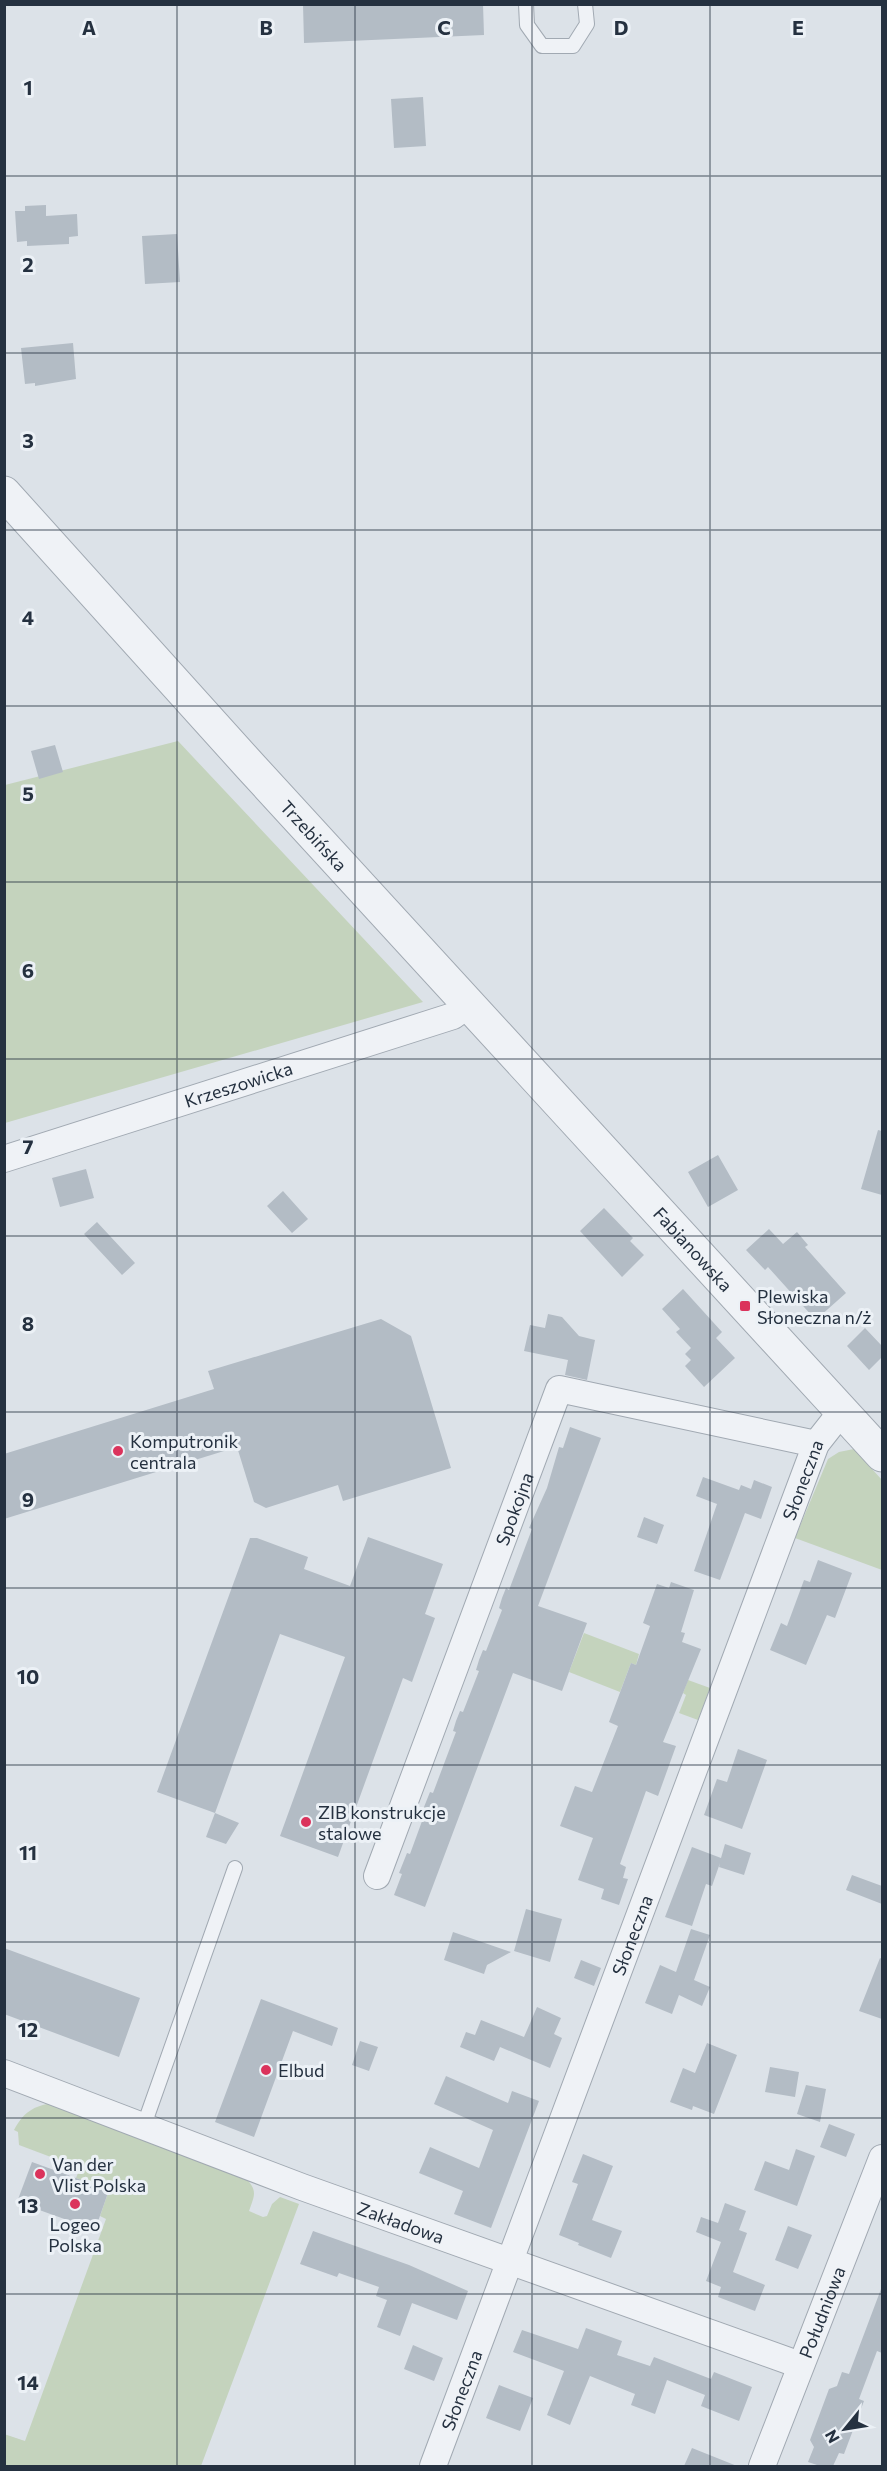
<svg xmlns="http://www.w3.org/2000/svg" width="887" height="2471" viewBox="0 0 887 2471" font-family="Commissioner,sans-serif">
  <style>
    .green { fill: #c4d3bd }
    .building { fill: #b3bcc5 }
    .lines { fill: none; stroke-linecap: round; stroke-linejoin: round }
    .service-casing { stroke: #a1a9b2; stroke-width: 16 }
    .minor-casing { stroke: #a1a9b2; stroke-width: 28 }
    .tertiary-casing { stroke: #a1a9b2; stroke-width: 35 }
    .service { stroke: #eff2f6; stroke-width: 14 }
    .minor { stroke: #eff2f6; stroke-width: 26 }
    .tertiary { stroke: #eff2f6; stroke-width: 33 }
    .grid { fill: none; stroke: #253140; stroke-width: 1.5; stroke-opacity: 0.55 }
    .poi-dot { fill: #db335c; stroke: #ecf1f6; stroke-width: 2 }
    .labels { text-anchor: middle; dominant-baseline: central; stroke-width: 6; stroke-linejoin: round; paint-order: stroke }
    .street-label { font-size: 18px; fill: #253140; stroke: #ecf1f6 }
    .poi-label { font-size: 18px; fill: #253140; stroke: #ecf1f6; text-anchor: start }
    .grid-label { font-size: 20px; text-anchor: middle; font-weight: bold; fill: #253140; stroke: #ecf1f6; stroke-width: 6; stroke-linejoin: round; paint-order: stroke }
  </style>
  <rect width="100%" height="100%" fill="#dce2e8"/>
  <path class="green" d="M178,741l245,261 -418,121v-338z
    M854,1449l28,31v90l-87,-32 33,-79 11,-7z
    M584,1633l55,21 -3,11 -5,-2 -11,29 -51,-20z
    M688,1680l22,8 -12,32 -19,-7 7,-18 -3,-2z
    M53,2103l190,72c14,15 13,17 6,36l14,6 4,-1 5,-12 8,-7 19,7 -98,262h-196l-1,-32 21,7 81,-222 -6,-3 9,-26 -33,-12 4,-10 -61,-23 -1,-13 -4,-2c10,-18 19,-24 39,-27z"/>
  <path class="building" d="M303,4h180l1,31 -180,8z
    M423,97l3,49 -32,2 -3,-49z
    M46,205v11l31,-2 1,22 -9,1v7l-42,2v-5l-10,1 -2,-31h10v-5z
    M177,234l3,48 -35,2 -3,-48z
    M73,343l3,36 -41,7v-3l-10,1 -4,-36z
    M55,745l8,27 -24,7 -8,-28z
    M878,1130l4,1v64l-21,-6z
    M718,1155l20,35 -30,17 -20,-35z
    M86,1169l8,29 -34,9 -8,-29z
    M283,1191l25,28 -16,14 -25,-27z
    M604,1208l29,30 -3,3 14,14 -22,22 -42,-46z
    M97,1222l38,41 -13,12 -38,-41z
    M769,1229l14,15 14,-12 11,13 -3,2 41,46 -27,24 -3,-3 -3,3 -45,-50 -3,3 -19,-20z
    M683,1289l39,43 -6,6 19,20 -31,29 -19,-21 6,-6 -6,-6 6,-6 -15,-16 4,-3 -18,-20z
    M548,1314l14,3 17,19 16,4 -8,40 -22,-5 3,-15 -44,-9 6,-26 15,3z
    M381,1319l30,17 40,132 -108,33 -5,-16 -72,23 -12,-6 -17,-55 -233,72v-65l210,-65 -6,-18z
    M865,1328l17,18v11l-13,13 -22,-24z
    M570,1427l31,11 -63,168 49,17 -25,68 -49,-18 -88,234 -31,-12 8,-21 -3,-1 8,-20 3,1 15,-41 -3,-1 8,-20 3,1 23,-61 -3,-1 3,-10 4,-10 3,1 16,-41 -3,-1 3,-10 4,-10 3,1 16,-41 -3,-2 3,-10 4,-10 3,2 23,-61 -3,-1 18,-40 12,-41 4,1z
    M703,1477l36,13 2,-5 10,4 3,-9 18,7 -11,32 -16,-6 -25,67 -26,-9 23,-67 -21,-8z
    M644,1517l20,8 -7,19 -20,-7z
    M368,1537l75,27 -18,50 10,4 -23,64 -9,-4 -65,179 -58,-21 65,-179 -65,-23 -65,179 -58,-21 93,-254h7l51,19 -4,12 46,17z
    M818,1560l34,13 -17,45 -8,-3 -21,50 -36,-15 11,-27 6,3 17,-46 6,2z
    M671,1582l23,8 -13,42 4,1 -3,9 19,7 -38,93 13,4 -18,50 -12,-5 -26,73 6,3 -3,11 5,1 -9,26 -18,-6 3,-10 -26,-9 15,-42 -33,-12 15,-40 17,6 26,-66 -9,-4 22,-59 5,2 14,-39 -7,-3 14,-39 12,4z
    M738,1749l29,11 -25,69 -38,-14 13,-36 10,3z
    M215,1813l24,10 -13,21 -20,-7z
    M725,1844l26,9 -7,22 -25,-8 1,-4 -8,23 -6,-2 -14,42 -27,-9 27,-70 29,11z
    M852,1875l30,11v18l-36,-14z
    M526,1909l36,10 -12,43 -36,-11z
    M691,1929l19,6 -16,45 16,7 -8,19 -23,-11 -7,19 -27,-11 15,-38 16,7z
    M453,1932l58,20 -24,13 -3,9 -40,-14z
    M4,1948l136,50 -21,59 -115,-43z
    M880,1958l2,1v60l-23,-8z
    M581,1960l20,8 -7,18 -20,-8z
    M261,1999l77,29 -6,18 -39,-15 -39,106 -39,-15z
    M537,2007l24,11 -7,16 8,4 -12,30 -50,-21 -6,14 -34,-14 6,-15 9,3 6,-15 43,17z
    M360,2041l18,6 -9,24 -17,-6z
    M707,2043l30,12 -23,59 -21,-8 -1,4 -22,-8 13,-34 12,5z
    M770,2067l29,5 -4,25 -30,-5z
    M446,2076l62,27 4,-12 27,10 -48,127 -37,-14 9,-23 -44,-18 11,-26 49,21 14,-38 -59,-26z
    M806,2085l20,4 -6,33 -23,-8z
    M829,2124l26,10 -9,23 -26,-10z
    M796,2149l19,7 -18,50 -43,-16 11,-29 24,9z
    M583,2154l30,12 -21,54 30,11 -11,27 -33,-13 1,-2 -20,-8 19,-51 -6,-2z
    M32,2162l77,28 -14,40 -78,-28z
    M725,2203l21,8 -7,19 8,3 -14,39 32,13 -10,26 -37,-14 3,-10 -15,-6 15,-39 -25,-10 5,-15 17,6z
    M788,2226l24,9 -14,34 -23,-9z
    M313,2231l96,34 59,26 -11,29 -45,-17 -12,33 -23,-9 10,-27 -11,-4 3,-9 -40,-14 -2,4 -37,-13z
    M881,2289l1,64 -5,-2 -18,48 5,2 -20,53 -5,-1 -6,13h-13l-12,-4 6,-15 -4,-7 19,-51 8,-3 5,-14 7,2z
    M586,2328l36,13 -5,14 33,11 4,-9 57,22 3,-7 38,15 -13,34 -38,-15 4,-11 -38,-15 -12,34 -24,-9 4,-11 -45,-18 -20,49 -23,-10 17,-44 -51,-19 9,-22 56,19z
    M413,2345l30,13 -9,23 -30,-12z
    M499,2385l34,13 -13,33 -34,-13z
    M692,2448l45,18h-53z"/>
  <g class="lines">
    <defs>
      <path id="service" d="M526,4l1,21 15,21h31l14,-22 -2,-20
        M144,2125l91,-257"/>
      <g id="minor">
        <path id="s1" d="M4,1159l449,-143 15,-11"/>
        <path id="s2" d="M377,1876l182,-487 257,55"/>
        <path id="s3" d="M4,2073l298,114 498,178"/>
        <path id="s4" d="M433,2466l383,-1022 26,-33"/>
        <path id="s5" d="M762,2466l120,-308"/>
      </g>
      <g id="tertiary">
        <path id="s6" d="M4,493l247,274 631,688"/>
      </g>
    </defs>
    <use href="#service" class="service-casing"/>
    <use href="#minor" class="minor-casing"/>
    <use href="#tertiary" class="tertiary-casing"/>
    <use href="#service" class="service"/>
    <use href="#minor" class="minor"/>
    <use href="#tertiary" class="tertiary"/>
  </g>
  <path class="grid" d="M177,4v2462M355,4v2462M532,4v2462M710,4v2462M4,176h878M4,353h878M4,530h878M4,706h878M4,882h878M4,1059h878M4,1236h878M4,1412h878M4,1588h878M4,1765h878M4,1942h878M4,2118h878M4,2294h878"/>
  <g class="poi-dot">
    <rect x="739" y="1300" width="12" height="12" rx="3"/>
    <circle cx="118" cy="1451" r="6"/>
    <circle cx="306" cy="1822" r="6"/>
    <circle cx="266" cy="2070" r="6"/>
    <circle cx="40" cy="2174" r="6"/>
    <circle cx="75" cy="2204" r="6"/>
  </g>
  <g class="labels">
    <g class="street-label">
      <text stroke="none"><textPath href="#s6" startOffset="462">Trzebińska</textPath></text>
      <text stroke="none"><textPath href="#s1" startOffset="246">Krzeszowicka</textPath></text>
      <text stroke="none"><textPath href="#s6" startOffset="1023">Fabianowska</textPath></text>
      <text stroke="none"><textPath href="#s4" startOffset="1053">Słoneczna</textPath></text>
      <text stroke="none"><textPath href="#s2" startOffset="392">Spokojna</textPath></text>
      <text stroke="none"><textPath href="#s4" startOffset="567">Słoneczna</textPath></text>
      <text stroke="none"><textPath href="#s3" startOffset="424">Zakładowa</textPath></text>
      <text stroke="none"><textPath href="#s5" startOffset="165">Południowa</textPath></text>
      <text stroke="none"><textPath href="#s4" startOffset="81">Słoneczna</textPath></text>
    </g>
    <g class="poi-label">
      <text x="757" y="1296">Plewiska<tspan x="757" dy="21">Słoneczna n/ż</tspan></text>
      <text x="130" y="1441">Komputronik<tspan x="130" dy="21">centrala</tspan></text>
      <text x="318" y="1812">ZIB konstrukcje<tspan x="318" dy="21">stalowe</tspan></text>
      <text x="278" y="2070">Elbud</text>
      <text x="52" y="2164">Van der<tspan x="52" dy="21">Vlist Polska</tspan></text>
      <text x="75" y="2224" text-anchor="middle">Logeo<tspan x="75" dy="21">Polska</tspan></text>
    </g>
  </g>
  <g class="grid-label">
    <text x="89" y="35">A</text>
    <text x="266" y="35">B</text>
    <text x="444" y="35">C</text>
    <text x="621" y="35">D</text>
    <text x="798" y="35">E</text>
    <text x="28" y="95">1</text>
    <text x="28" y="272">2</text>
    <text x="28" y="448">3</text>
    <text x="28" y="625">4</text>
    <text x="28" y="801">5</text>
    <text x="28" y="978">6</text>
    <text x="28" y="1154">7</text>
    <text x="28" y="1331">8</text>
    <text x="28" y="1507">9</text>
    <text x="28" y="1684">10</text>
    <text x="28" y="1860">11</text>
    <text x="28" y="2037">12</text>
    <text x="28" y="2213">13</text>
    <text x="28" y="2390">14</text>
  </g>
  <rect width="887" height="2471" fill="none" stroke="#253140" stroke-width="12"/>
  <g transform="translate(845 2429) rotate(240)" stroke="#ecf1f6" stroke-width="4.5" paint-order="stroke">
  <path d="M0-4.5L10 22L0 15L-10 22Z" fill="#253140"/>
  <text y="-9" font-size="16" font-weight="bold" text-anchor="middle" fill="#253140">N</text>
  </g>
</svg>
